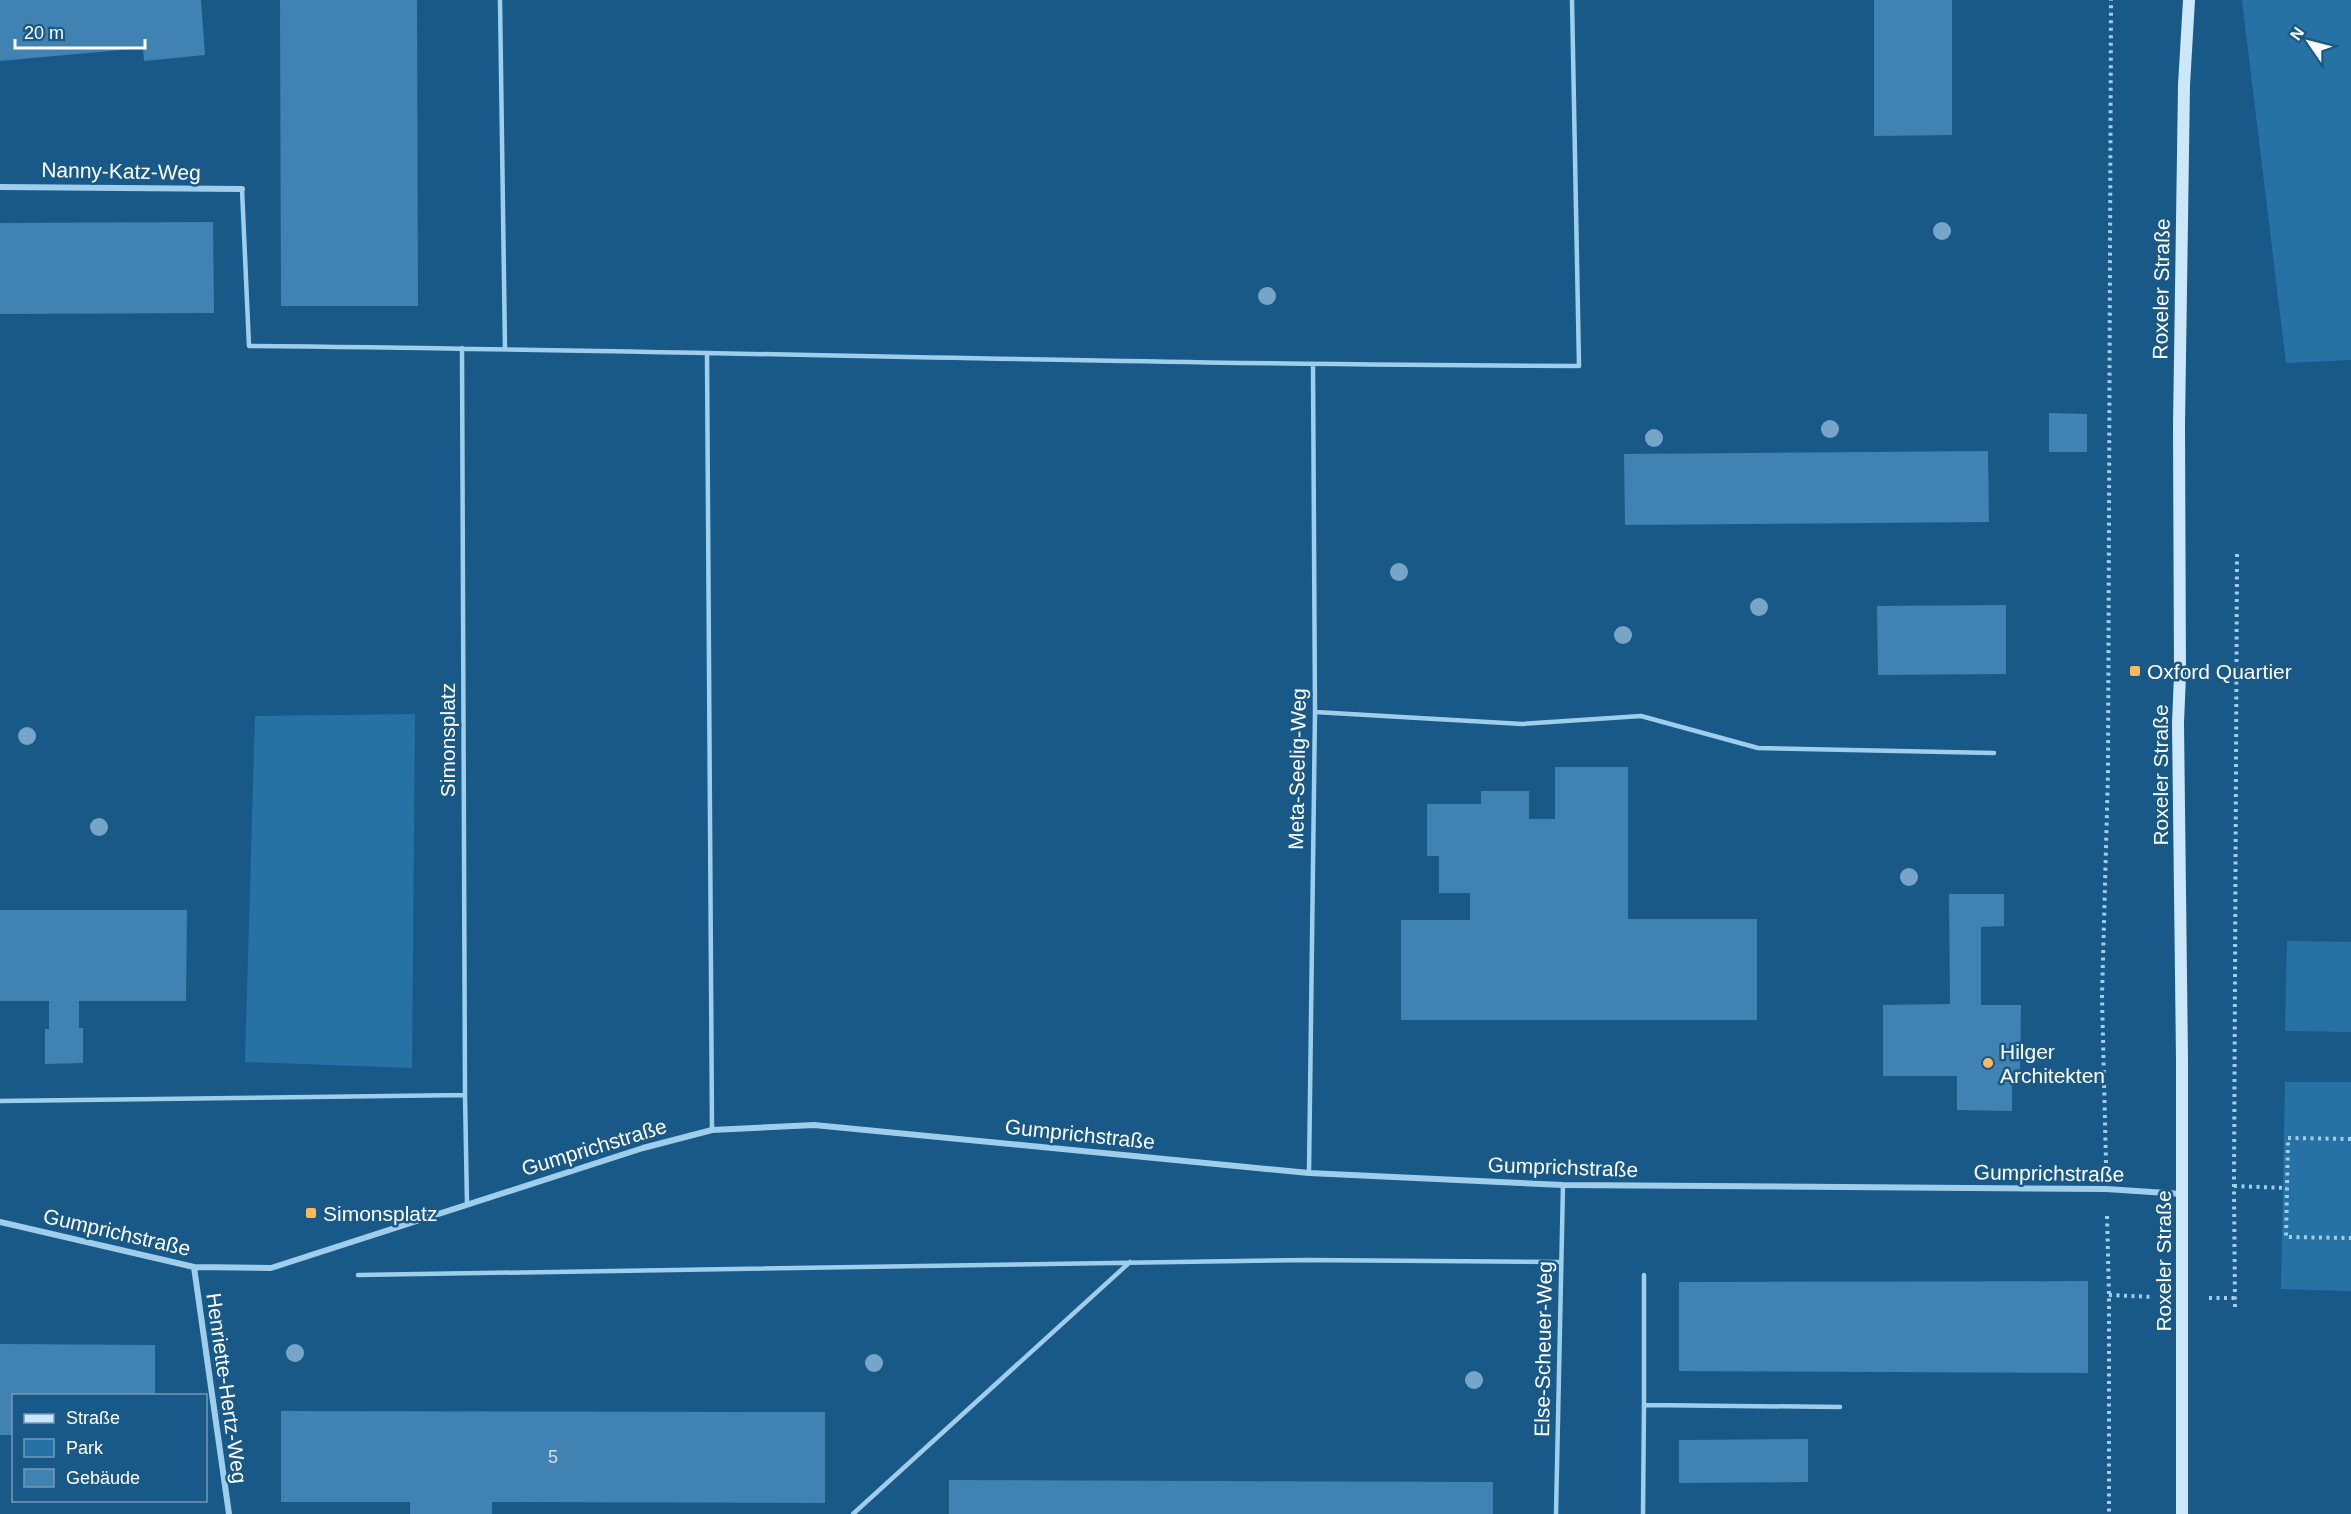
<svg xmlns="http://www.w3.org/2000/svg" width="2351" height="1514" viewBox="0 0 2351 1514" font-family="Helvetica,sans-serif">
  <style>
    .green { fill: #2772a5 }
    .building { fill: #4083b2 }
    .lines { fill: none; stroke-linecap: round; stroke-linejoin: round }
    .path { stroke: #9fceed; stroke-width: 4; stroke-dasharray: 3 4.5; stroke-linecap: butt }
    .service { stroke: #9fceed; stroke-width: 4.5 }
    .minor { stroke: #9fceed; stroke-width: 6 }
    .secondary { stroke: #cce6fa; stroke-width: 12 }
    .tree { fill: #77a5c7 }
    .poi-dot { fill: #ffb95c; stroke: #185988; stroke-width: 2 }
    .labels { text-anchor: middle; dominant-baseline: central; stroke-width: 5; stroke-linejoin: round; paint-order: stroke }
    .number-label { font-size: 18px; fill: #cfe0ec }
    .street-label { font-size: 21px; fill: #fff; stroke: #185988 }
    .poi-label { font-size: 21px; fill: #fff; stroke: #185988; text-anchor: start }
  </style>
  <rect width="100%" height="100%" fill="#185988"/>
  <path class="green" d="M2242,0h109v360l-65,3z
    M415,714l-3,354 -167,-6 10,-346z
    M2287,941l64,1v90l-66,-1z
    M2285,1082h66v209l-70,-2z"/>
  <path class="building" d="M0,0h201l4,55 -61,6 -1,-13 -143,13z
    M280,0h137l1,306h-137z
    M1874,0h78v135l-78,1z
    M213,222l1,91 -214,1v-91z
    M2049,413l38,1v38h-38z
    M1988,451l1,71 -364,3 -1,-71z
    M2006,605v69l-128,1 -1,-69z
    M1555,767h73v152h129v101h-356v-100h69v-27h-31v-37h-12v-52h54v-13h48v28h26z
    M1949,894h55v32l-23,1v78h40l-1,70h-8v36l-55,-1v-34h-74v-71l67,-1z
    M0,910h187l-1,91h-107v27h4v35l-38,1v-35h4v-28h-49z
    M2088,1281v92l-409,-2v-89z
    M0,1344l155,1v51h-141v39h-14z
    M281,1411l544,1v91l-333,-1v12h-82v-12h-129z
    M1808,1439v43l-129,1v-43z
    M949,1480l544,2v32h-544z"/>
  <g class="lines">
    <path class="path" d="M2351,1139l-63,-1 -2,99 65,1
      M2106,1163l-4,-166 6,-224 3,-773
      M2234,1186l53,2
      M2107,1216l2,79v219
      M2109,1295l45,2
      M2209,1298h26
      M2235,1307l-1,-121 3,-633"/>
    <path class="service" d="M500,0l5,349
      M242,189l7,157c443,4 887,19 1330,20l-7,-366
      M462,348l3,747 2,109
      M707,353l5,777
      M1315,712l207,12 119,-8 117,32 236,5
      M0,1101l465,-6
      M1309,1173l6,-461 -2,-346
      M358,1275l950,-15 253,2
      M1644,1275v130
      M853,1514l277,-252
      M1556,1514l7,-329
      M1643,1514l1,-109 196,2"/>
    <path class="minor" d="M0,187l242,2
      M0,1222l194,45 77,1 372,-120 69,-18 102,-5 495,48 254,12 543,4 76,5
      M194,1267l35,247"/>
    <path class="secondary" d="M2182,1514v-454l-4,-337 2,-48 -1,-249 5,-341 5,-85"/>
  </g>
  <g class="tree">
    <circle cx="1942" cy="231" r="9"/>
    <circle cx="1267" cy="296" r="9"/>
    <circle cx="1830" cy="429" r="9"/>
    <circle cx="1654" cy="438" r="9"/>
    <circle cx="1399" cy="572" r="9"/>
    <circle cx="1759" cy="607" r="9"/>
    <circle cx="1623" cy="635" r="9"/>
    <circle cx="27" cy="736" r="9"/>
    <circle cx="99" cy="827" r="9"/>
    <circle cx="1909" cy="877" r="9"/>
    <circle cx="295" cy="1353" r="9"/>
    <circle cx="874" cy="1363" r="9"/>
    <circle cx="1474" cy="1380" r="9"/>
  </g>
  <g class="poi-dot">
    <rect x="2129" y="665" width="12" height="12" rx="3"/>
    <circle cx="1988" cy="1063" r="6"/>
    <rect x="305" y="1207" width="12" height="12" rx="3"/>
  </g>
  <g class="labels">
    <g class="number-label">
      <text x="553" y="1457">5</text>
    </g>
    <g class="street-label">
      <text transform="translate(121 171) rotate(1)">Nanny-Katz-Weg</text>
      <text transform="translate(2161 289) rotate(-89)">Roxeler Straße</text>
      <text transform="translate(447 740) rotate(-90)">Simonsplatz</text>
      <text transform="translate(1297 769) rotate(-89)">Meta-Seelig-Weg</text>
      <text transform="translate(2160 775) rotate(-90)">Roxeler Straße</text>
      <text transform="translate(1080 1134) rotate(6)">Gumprichstraße</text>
      <text transform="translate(594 1147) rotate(-17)">Gumprichstraße</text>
      <text transform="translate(1563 1167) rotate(2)">Gumprichstraße</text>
      <text transform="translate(2049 1173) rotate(1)">Gumprichstraße</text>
      <text transform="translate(117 1232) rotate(13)">Gumprichstraße</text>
      <text transform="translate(2163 1261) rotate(-90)">Roxeler Straße</text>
      <text transform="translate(1543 1349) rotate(-89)">Else-Scheuer-Weg</text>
      <text transform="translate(227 1388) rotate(82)">Henriette-Hertz-Weg</text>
    </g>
    <g class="poi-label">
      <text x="2147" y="671">Oxford Quartier</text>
      <text x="2000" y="1051">Hilger<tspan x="2000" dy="24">Architekten</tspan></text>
      <text x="323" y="1213">Simonsplatz</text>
    </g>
  </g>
  <rect x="12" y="1394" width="195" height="108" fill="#185988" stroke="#749bb8" stroke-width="1.5"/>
  <rect x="24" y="1414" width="30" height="9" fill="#cce6fa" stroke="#749bb8" stroke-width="1.5"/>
  <text x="66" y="1424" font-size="18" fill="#ffffff">Straße</text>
  <rect x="24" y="1439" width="30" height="18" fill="#2772a5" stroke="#749bb8" stroke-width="1.5"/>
  <text x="66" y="1454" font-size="18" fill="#ffffff">Park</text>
  <rect x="24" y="1469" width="30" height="18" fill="#4083b2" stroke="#749bb8" stroke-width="1.5"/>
  <text x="66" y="1484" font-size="18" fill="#ffffff">Gebäude</text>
  <g transform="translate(2309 42) rotate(305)" stroke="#185988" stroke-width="4.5" paint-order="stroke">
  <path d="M0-4.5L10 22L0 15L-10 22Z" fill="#ffffff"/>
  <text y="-9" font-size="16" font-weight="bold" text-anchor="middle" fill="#ffffff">N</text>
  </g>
  <path d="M15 39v9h130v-9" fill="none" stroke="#ffffff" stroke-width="3"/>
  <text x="24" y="39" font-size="18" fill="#ffffff" stroke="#185988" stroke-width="4.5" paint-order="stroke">20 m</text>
</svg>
